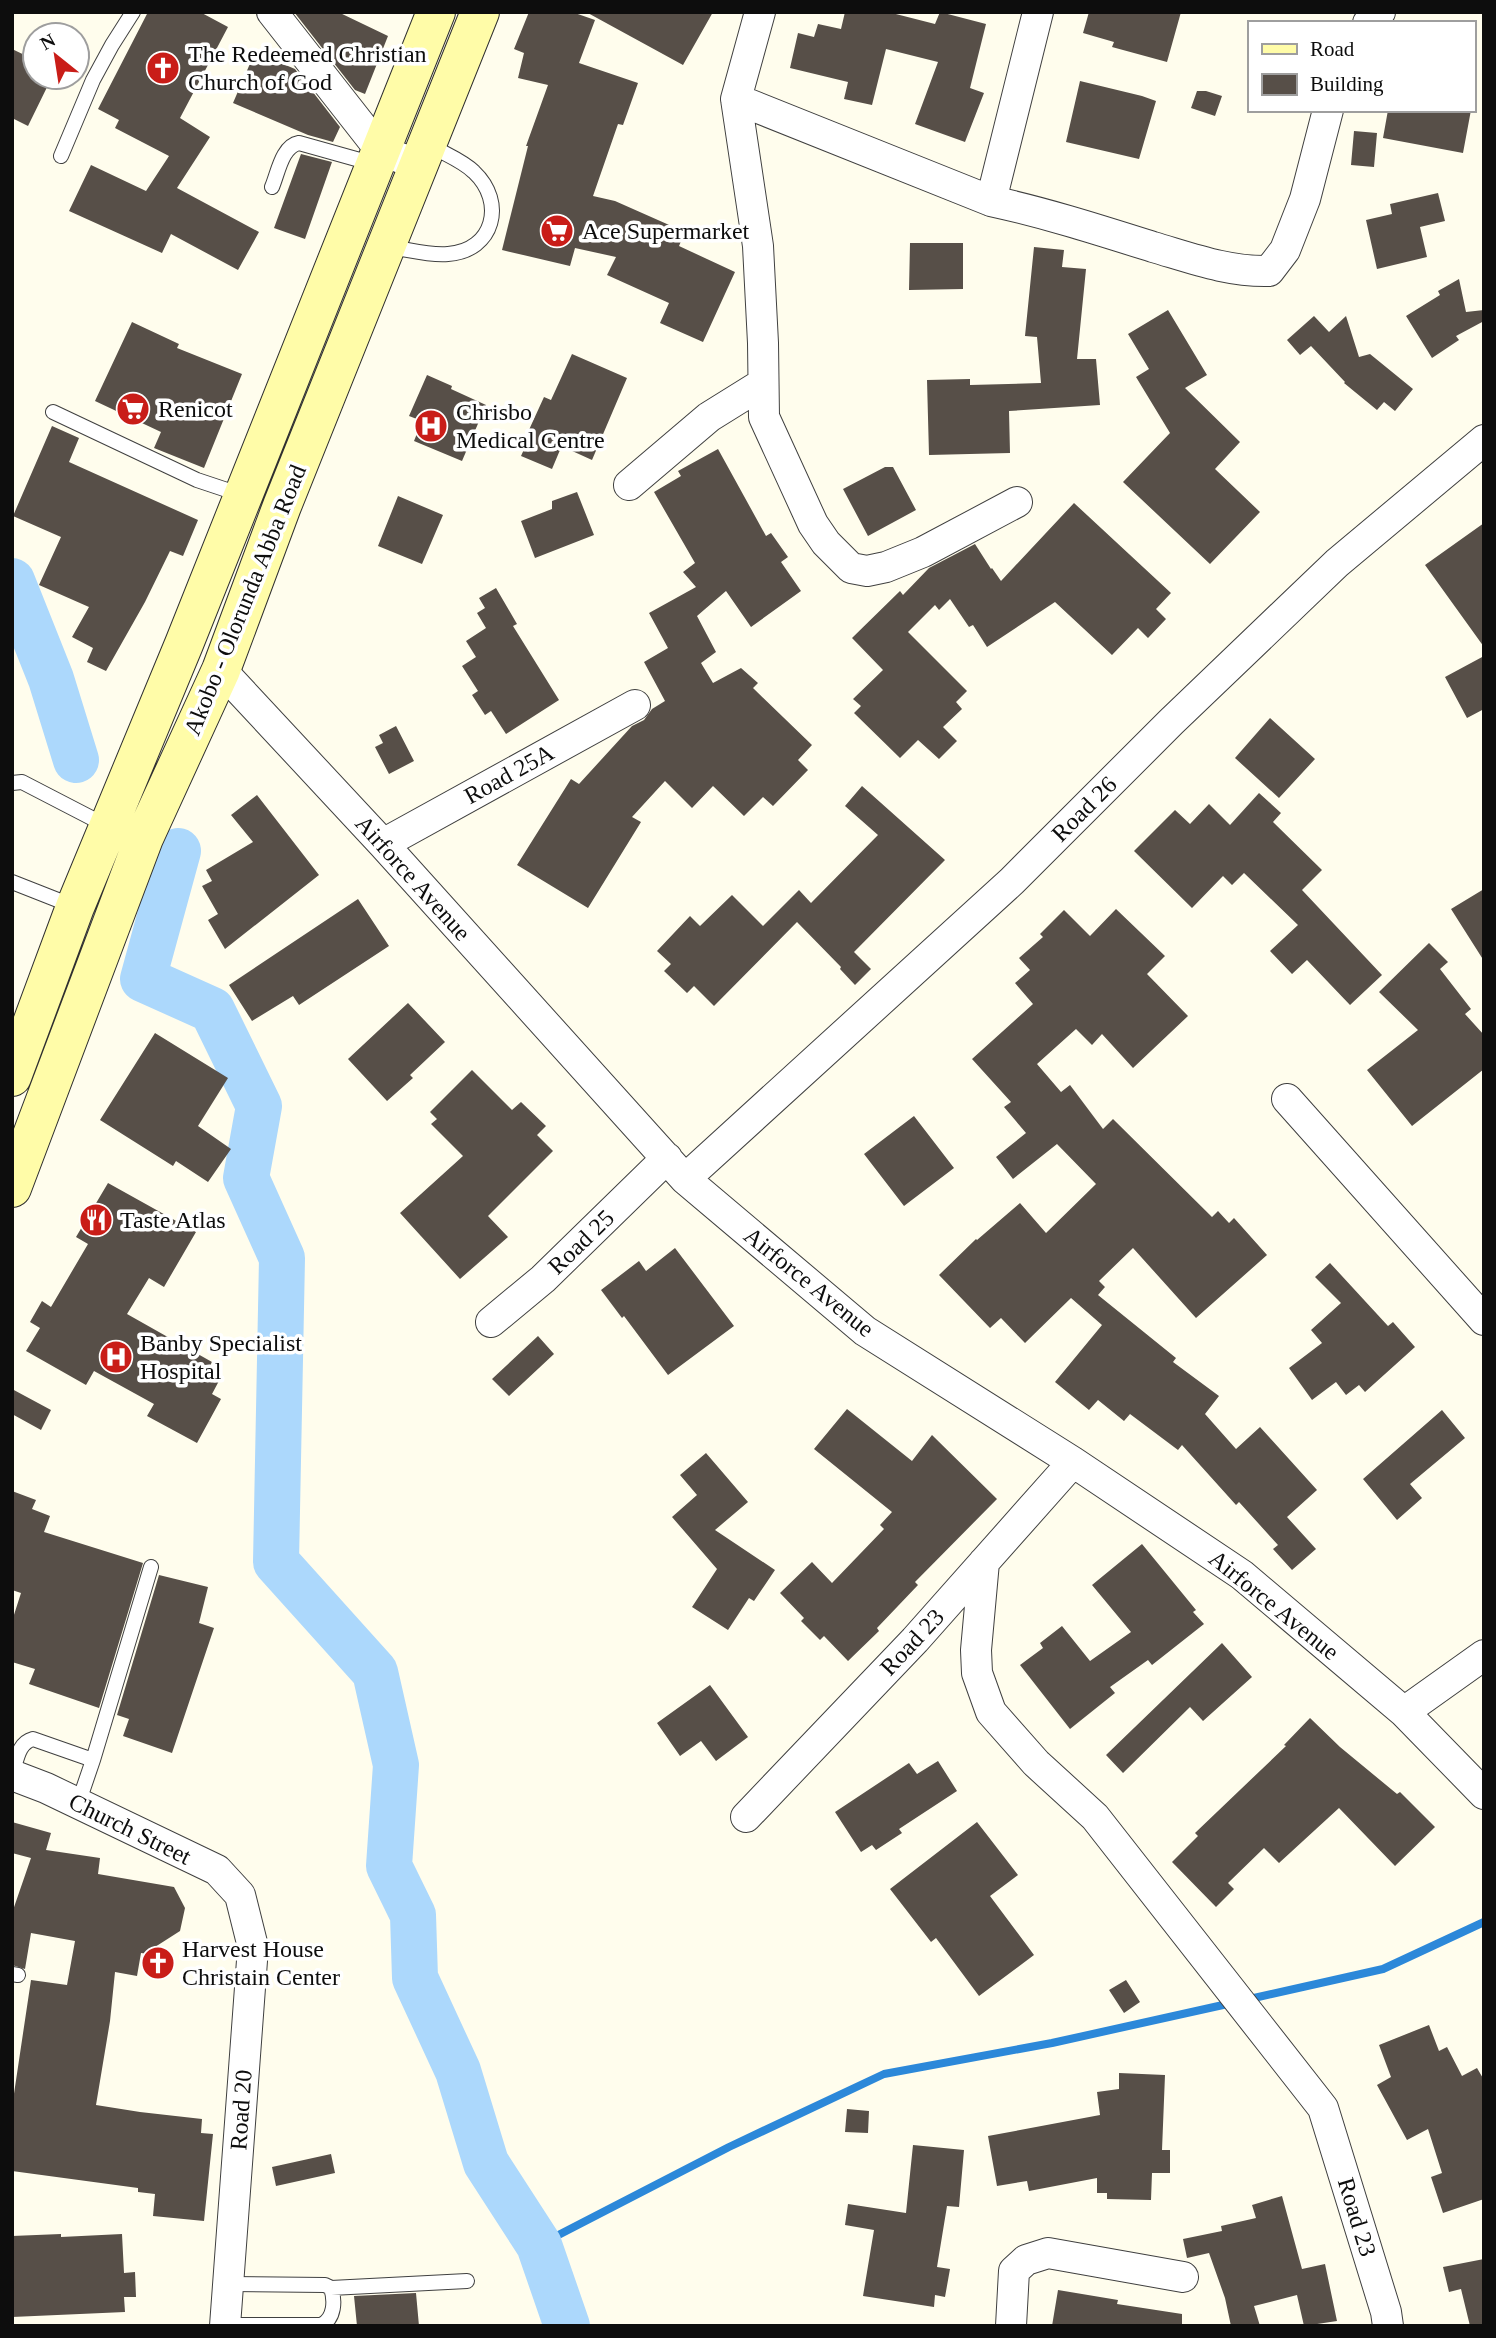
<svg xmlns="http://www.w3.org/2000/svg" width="1496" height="2338" viewBox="0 0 1496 2338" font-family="Georgia,serif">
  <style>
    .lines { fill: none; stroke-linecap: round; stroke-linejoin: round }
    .stream { stroke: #2c88d9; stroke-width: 8 }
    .river { stroke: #acd8fc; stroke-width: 46 }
    .building { fill: #574f48 }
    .service-casing { stroke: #404040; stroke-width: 16 }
    .minor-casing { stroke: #404040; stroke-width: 32 }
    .secondary-casing { stroke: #2f2f2f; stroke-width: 40 }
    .service { stroke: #fff; stroke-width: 14 }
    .minor { stroke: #fff; stroke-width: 30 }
    .secondary { stroke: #fffca8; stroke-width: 38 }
    .labels { text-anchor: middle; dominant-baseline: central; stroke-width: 7; stroke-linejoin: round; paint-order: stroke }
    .poi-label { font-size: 24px; fill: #0d0d0d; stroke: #fff; text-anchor: start }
    .street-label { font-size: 24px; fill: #0d0d0d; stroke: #fff }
  </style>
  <rect width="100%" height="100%" fill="#fffded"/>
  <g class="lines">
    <path class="stream" d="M1245,2000l138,-31 101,-47
      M539,2245l190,-98 155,-73 168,-31 180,-40"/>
    <path class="river" d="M12,581l39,98 25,81
      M178,851l-35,128 69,31 47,96 -13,72 36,80 -6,304 99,110 21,93 -7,101 24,49 2,63 43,93 28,92 53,82 28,81"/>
  </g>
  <path class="building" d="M148,12h52l28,15 -48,91 30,19 -33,51 82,44 -21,38 -67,-36 -9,19 -93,-42 22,-46 55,26 23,-35 -54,-28 4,-8 -21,-11z
    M294,12h44l50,24 -23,58 -10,-4z
    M529,12h43l23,8 -16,43 59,20 -15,42 -5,-1 -25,72 22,5 70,31 -6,14 56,26 -32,70 -43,-19 9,-20 -62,-28 9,-18 -41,-9 -5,18 -68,-16 26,-104h-2l22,-61 -30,-7 6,-25 -10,-4z
    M586,12h127l-30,53z
    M845,12h43l47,12 5,-12 46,12 -16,64 14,5 -19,49 -50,-18 23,-62 -52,-13 -14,56 -28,-6 4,-17 -58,-14 8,-35 16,4 4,-13 23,5z
    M1089,12h92l-14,50 -55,-15 2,-5 -31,-9z
    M12,49l23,11v17h17l-24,49 -16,-8z
    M255,52l40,17 45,58 -7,15 -25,-7 -75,-32z
    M1080,81l62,15 14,5 -17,58 -73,-17z
    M1197,91h9l16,5 -7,20 -24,-8z
    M1388,110h83l-8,43 -80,-15z
    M1354,131l23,2 -3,34 -23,-2z
    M301,154l31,8 -27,77 -31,-11z
    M1438,193l7,28 -25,6 7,30 -50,12 -11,-49 26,-6 -2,-10z
    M910,243h53v46l-54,1z
    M1034,247l30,3 -2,17 24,2 -9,90h19l4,46 -91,6 1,42 -81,2 -2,-75 43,-1v6l71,-2 -4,-46 -12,-1z
    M1459,279l7,33 18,-2v11l-28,15 3,4 -27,18 -26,-42 34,-21 -2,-4z
    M1168,310l39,65 -22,13 55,54 -25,27 45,43 -50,52 -87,-82 47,-49 -34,-56 13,-8 -21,-35z
    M1314,316l15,16 17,-16 13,41 11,-3 43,35 -18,22 -11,-9 -7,8 -33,-27 1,-1 -34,-36 -11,9 -13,-15z
    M132,322l47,22 -2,4 65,26 -38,94 -50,-20 7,-16 -66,-31z
    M572,354l55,24 -35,82 -33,-15 1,5 -8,19 -31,-13 10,-22 -3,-2 16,-35 7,3z
    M427,375l25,11 -1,3 35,16 -24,56 -48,-20 8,-20 -13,-5z
    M52,426l27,12 -10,24 129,58 -15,36 -13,-5 -25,51 -39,69 -19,-9 6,-14 -21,-11 17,-30 -50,-22 22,-48 -48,-21z
    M718,449l48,87 5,-3 17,24 -7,5 20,29 -50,36 -25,-36 -29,25 19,36 -15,11 12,20 28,-15 17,15 -5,5 59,57 -14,15 10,10 -35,36 -10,-9 -19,19 -31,-30 -21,22 -27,-27 -33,36 9,5 -53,86 -71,-43 54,-86 8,5 53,-58 12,-6 8,-11 13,-8 -21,-39 24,-14 -19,-35 47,-26 -13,-15 12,-9 -41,-71 27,-16 -3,-5z
    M885,467h8l23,43 -48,26 -25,-47z
    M577,492l17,43 -59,23 -14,-37 31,-12v-8z
    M398,496l45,19 -21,49 -44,-18z
    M1074,503l97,90 -15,16 10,10 -18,19 -10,-10 -26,27 -57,-53 -68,45 -14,-22 -4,2 -19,-28 -11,11 -4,-5 -27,27 59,59 -11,11 6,7 -19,18 14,14 -18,18 -21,-19 -18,18 -46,-45 7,-7 -8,-7 30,-29 -31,-32 48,-47 3,4 26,-27 46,-24 16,25 1,-1 9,13z
    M1484,523v124l-59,-82z
    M496,588l21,36 -4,2 46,74 -53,34 -15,-23 -6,4 -13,-20 6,-4 -16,-25 14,-9 -10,-16 20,-13 -9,-15 8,-5 -6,-10z
    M1484,656v53l-17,9 -22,-41z
    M1270,718l45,41 -36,39 -44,-40z
    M396,726l18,35 -25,13 -14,-27 8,-4 -4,-8z
    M862,786l83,74 -91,92 17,17 -16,16 -15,-16 1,-2 -44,-45 -83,84 -20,-20 -7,7 -23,-22 7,-7 -14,-13 33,-35 10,10 32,-31 31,31 36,-36 12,13 67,-68 -33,-29z
    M1259,793l22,20 -8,9 49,48 -20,20 80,85 -32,30 -43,-45 -15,14 -22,-23 28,-26 -54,-52 -12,12 -9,-9 -31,32 -58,-57 41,-41 15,14 19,-20 21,21z
    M257,795l62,80 -94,74 -17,-29 10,-6 -16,-28 10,-5 -6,-11 47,-28 -22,-27z
    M1484,889v72l-33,-52z
    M358,899l31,47 -90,59 -6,-9 -41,25 -23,-36z
    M1116,909l49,47 -18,18 41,42 -55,52 -31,-34 -10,11 -16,-16 -39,35 24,28 9,-7 33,44 10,-10 99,98 6,-6 11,12 5,-5 33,37 -71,63 -63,-70 -34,33 6,6 -7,8 78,63 -3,4 46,34 -14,18 31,35 24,-22 57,63 -30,27 29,32 -24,21 -19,-21 5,-4 -39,-43 -3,3 -54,-60 -4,5 -48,-36 -6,7 -26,-21 -9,10 -34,-28 47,-57 -31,-27 -46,45 -24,-25 -11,10 -51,-53 37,-36 1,1 43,-37 26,30 50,-49 -39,-40 -44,35 -17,-22 30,-24 -22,-26 7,-5 -39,-43 61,-55 -18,-21 15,-13 -11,-12 24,-21 -3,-3 24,-24 26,26z
    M1429,943l19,19 -8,7 31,40 -6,5 19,21v34l-72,57 -45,-56 51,-40 -39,-38z
    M408,1003l37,39 -35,33 3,3 -26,23 -39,-42z
    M155,1033l73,45 -30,48 33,23 -23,33 -32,-21 -3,5 -73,-46z
    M472,1070l40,40 9,-8 25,24 -9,9 16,16 -65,65 20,21 -48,42 -60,-66 63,-57 -32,-32 6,-5 -7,-7z
    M914,1116l40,52 -50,38 -40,-52z
    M108,1183l88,49 -32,55 -15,-9 -22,36 85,48 -5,10 13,7 -8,15 9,5 -24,44 -50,-27 7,-12 -60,-33 -8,14 -60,-34 14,-23 -10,-6 12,-21 9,6 37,-63 -12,-7z
    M675,1248l59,78 -66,49 -44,-59 -2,2 -21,-28 38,-29 7,10z
    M1330,1263l58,63 5,-4 22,25 -50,45 -6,-7 -13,10 -10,-13 -24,18 -23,-32 33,-25 -11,-13 30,-27 -26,-26z
    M538,1336l16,18 -45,42 -17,-17z
    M12,1389l39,21 -10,20 -29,-16z
    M847,1409l65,52 20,-26 65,64 -82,83 3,3 -41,43 2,3 -31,30 -24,-25 -4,4 -19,-19 3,-3 -24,-25 32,-31 20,21 52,-54 -4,-4 12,-13 -78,-63z
    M1442,1410l23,28 -55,46 12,14 -25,22 -34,-41z
    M706,1453l42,49 -33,28 60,40 -21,31 -5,-3 -21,32 -36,-23 25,-38 -45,-52 25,-22 -17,-20z
    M12,1491l24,9 -4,9 18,7 -6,16 99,31 -44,145 -70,-24 6,-15 -23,-7v-41l9,-28 -9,-3z
    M1142,1544l54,66 -3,2 11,12 -52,41 -4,-5 -38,27 5,6 -45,36 -50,-64 23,-17 -3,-5 22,-17 28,35 41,-29 -39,-47z
    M159,1575l49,12 -9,36 15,5 -42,125 -49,-17 6,-17 -12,-4z
    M1222,1643l30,34 -49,44 -13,-14 -67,66 -17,-18z
    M710,1685l38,52 -32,24 -15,-20 -21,15 -23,-33z
    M1310,1718l30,29 57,47 3,-2 35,35 -40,39 -56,-58 -60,55 -15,-15 -36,35 6,6 -18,18 -44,-45 26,-26 -3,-3 91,-87 -2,-1z
    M938,1761l19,30 -58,38 3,4 -26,17 -4,-5 -11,7 -26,-40 74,-49 8,11z
    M12,1822l39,11 -5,17 54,8 -2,16 76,13 11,21 -5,23 -25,16 1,8 -15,-2 -4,23 -22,-4 -5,49 -14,84 44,7 62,7 -1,14 12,1 -9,87 -51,-5 2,-22 -17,-2v-4l-126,-17v-64l19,-127 36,5 8,-44 -44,-8 -6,36 -13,-4v-52l19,-55 -19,-5z
    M977,1822l41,53 -28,21 44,59 -55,41 -43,-58 -5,4 -41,-53z
    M1126,1980l14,22 -16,11 -15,-23z
    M1429,2025l10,26 8,-4 15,29 15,-8 7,12v119l-41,14 -12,-36 11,-4 -14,-44 -21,11 -30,-55 14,-8 -12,-32z
    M1119,2073l46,2 -3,75h8v23h-18l-1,27 -44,-1v-6h-10v-15l-68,13 -2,-10 -30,5 -9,-50 112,-21 -3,-23 22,-3z
    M847,2109l22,2 -1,22 -23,-1z
    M913,2145l51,5 -5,57 -12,-1 -10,61 13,2 -5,28 -10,-2 -1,12 -71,-11 11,-66 -29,-5 3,-21 58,9z
    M331,2154l4,19 -59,13 -4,-19z
    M1282,2196l20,73 23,-5 12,57 -33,5 -7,-31 -43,11 6,20h-29l-6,-28 -16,-45 -22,5 -4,-19 39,-8 -1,-5 35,-8 -4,-13z
    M61,2234v3l61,-3 2,39 11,-1 1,25h-12l1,15 -113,5v-81z
    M1484,2259v67h-14l-9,-37 -12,3 -6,-25z
    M1058,2290l60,10 -1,4 65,10v12h-130z
    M416,2293l3,33h-62l-3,-30z"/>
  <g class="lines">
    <defs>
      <path id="service" d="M61,156l32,-76 19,-35 21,-33
        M272,187c6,-14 10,-41 27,-44l75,21
        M389,247c18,2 40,9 59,7 46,-3 58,-52 26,-82 -12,-12 -32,-19 -46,-28
        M53,412l144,68 45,15
        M12,783l10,-1 85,44
        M12,882l61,24
        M93,1760l58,-193
        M12,1774c5,-14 6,-31 21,-35l60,21 -15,44
        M12,1974l6,1
        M331,2288l136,-7
        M225,2325h96c14,-6 14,-25 10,-37l-6,-3 -96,-1"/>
      <path id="minor" d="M272,12l109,139 39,14
        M760,12l-24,87 22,147 5,97 1,74 49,107 13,19 25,25 16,3 19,-4 37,-15 94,-50
        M1368,23l12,-11
        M736,99l255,102c55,12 108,29 162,46 38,11 75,25 116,24l16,-21 20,-51 23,-89
        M991,201l47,-189
        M629,485l80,-68 53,-33
        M221,670l162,174 302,335 180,152 208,131 169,113 162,137 80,82
        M383,844l252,-139
        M1287,1099l197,221
        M685,1179l327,-298 159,-159 166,-159 147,-123
        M491,1322l52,-43 124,-121
        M984,1562l-8,88 1,23 14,39 45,51 59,54 228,291 63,204 2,14
        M1404,1712l80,-57
        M12,1775l34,13 171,82 23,25 13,52 -28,379
        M746,1817l169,-177 158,-178
        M1011,2326l3,-55 12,-11 22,-7 135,24"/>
      <path id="secondary" d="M12,1077l63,-170 109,-263 252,-632
        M12,1188l132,-350 77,-168 61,-164 198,-494"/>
    </defs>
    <use href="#service" class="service-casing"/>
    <use href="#minor" class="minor-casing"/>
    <use href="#secondary" class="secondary-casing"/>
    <use href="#service" class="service"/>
    <use href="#minor" class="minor"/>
    <use href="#secondary" class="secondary"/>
  </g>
  <defs>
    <symbol id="church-disc" viewBox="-11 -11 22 22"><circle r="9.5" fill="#c91d18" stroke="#fff"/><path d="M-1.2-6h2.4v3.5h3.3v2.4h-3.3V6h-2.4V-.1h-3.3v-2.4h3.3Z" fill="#fff"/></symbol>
    <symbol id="supermarket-disc" viewBox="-11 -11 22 22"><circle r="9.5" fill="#c91d18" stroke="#fff"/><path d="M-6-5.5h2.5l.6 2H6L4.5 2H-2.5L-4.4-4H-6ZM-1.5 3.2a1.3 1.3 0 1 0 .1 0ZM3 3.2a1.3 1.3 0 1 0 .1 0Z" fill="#fff"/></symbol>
    <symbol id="hospital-disc" viewBox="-11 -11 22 22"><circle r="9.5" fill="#c91d18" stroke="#fff"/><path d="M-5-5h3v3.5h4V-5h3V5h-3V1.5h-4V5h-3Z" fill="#fff"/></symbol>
    <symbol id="restaurant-disc" viewBox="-11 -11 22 22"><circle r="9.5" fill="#c91d18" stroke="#fff"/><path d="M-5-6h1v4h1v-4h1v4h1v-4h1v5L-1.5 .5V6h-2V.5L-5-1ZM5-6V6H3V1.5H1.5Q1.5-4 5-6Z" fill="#fff"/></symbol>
  </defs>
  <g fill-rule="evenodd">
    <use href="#church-disc" x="144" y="49" width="38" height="38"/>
    <use href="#supermarket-disc" x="538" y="212" width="38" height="38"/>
    <use href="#supermarket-disc" x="114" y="390" width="38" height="38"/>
    <use href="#hospital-disc" x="412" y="407" width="38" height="38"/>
    <use href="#restaurant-disc" x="77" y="1201" width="38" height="38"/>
    <use href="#hospital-disc" x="97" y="1338" width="38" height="38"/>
    <use href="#church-disc" x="139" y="1944" width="38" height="38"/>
  </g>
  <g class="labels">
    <g class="poi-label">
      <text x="188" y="54">The Redeemed Christian<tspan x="188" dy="28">Church of God</tspan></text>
      <text x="582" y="231">Ace Supermarket</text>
      <text x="158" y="409">Renicot</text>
      <text x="456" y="412">Chrisbo<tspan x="456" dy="28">Medical Centre</tspan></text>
      <text x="120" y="1220">Taste Atlas</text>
      <text x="140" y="1343">Banby Specialist<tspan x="140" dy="28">Hospital</tspan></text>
      <text x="182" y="1949">Harvest House<tspan x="182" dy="28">Christain Center</tspan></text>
    </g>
    <g class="street-label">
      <text transform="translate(245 600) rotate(-68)">Akobo - Olorunda Abba Road</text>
      <text transform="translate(509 774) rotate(-29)">Road 25A</text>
      <text transform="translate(1084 809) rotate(-45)">Road 26</text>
      <text transform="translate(413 878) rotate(48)">Airforce Avenue</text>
      <text transform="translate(581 1242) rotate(-44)">Road 25</text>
      <text transform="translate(809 1282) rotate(39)">Airforce Avenue</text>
      <text transform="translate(1274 1605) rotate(39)">Airforce Avenue</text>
      <text transform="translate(912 1642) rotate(-47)">Road 23</text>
      <text transform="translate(130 1829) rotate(26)">Church Street</text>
      <text transform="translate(241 2110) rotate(-86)">Road 20</text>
      <text transform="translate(1357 2217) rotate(73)">Road 23</text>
    </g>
  </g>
  <rect width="1496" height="2338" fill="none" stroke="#0d0d0d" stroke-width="28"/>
  <rect x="1248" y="21" width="228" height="91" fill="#ffffff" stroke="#9e9e9e" stroke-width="2"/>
  <rect x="1262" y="44" width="35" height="10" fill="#fffca8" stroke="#9e9e9e" stroke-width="2"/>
  <text x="1310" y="56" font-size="21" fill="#0d0d0d">Road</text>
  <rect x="1262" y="74" width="35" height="21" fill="#574f48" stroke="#9e9e9e" stroke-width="2"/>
  <text x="1310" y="91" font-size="21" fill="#0d0d0d">Building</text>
  <g transform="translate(56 56) rotate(330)"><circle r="33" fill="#ffffff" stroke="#9e9e9e" stroke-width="2"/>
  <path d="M0-5L12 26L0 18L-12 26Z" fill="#c91d18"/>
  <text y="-10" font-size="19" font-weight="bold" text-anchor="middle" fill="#0d0d0d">N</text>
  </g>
</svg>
